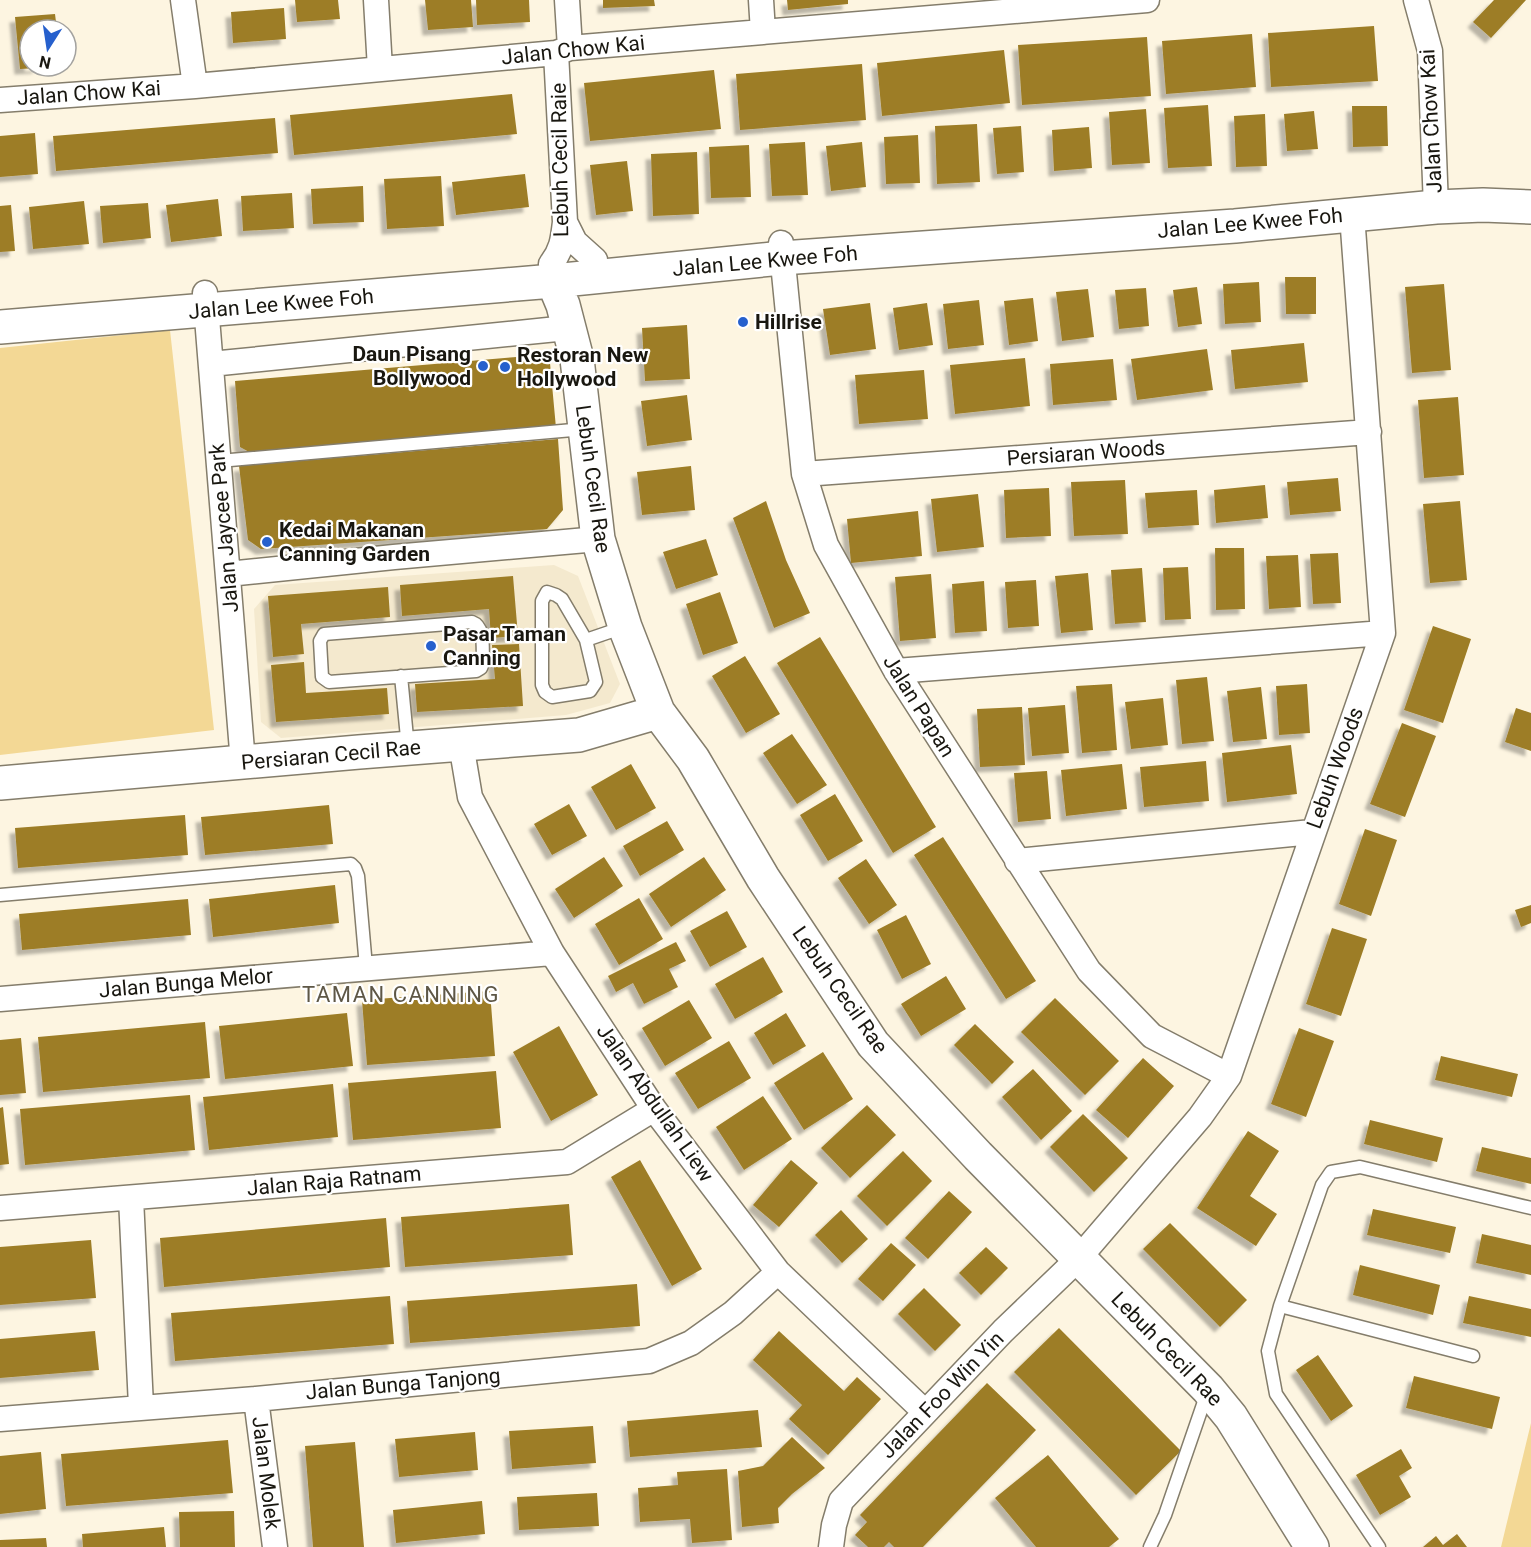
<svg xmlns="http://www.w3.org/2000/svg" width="1531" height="1547" viewBox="0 0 1531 1547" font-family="Roboto,sans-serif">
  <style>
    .built { fill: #f4e9ce }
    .green { fill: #f3d895 }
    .building { fill: #9d7d26; filter: url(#shadow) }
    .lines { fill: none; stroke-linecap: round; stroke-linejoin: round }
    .lane-casing { stroke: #847d6b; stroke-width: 15 }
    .street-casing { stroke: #847d6b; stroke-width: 27 }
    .secondary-casing { stroke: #847d6b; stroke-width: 36 }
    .lane { stroke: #fff; stroke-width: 12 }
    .street { stroke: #fff; stroke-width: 24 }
    .secondary { stroke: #fff; stroke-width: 33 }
    .poi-dot { fill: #2660cd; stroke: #fff; stroke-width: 2 }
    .labels { text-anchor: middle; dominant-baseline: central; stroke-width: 4.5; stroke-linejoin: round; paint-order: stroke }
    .street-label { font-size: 21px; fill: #191710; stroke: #fff }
    .poi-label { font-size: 21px; font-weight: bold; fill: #191710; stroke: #fff; text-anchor: start }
    .neighbourhood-label { font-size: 22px; letter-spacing: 1.5px; fill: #5e5746; stroke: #fff }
  </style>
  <defs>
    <filter id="shadow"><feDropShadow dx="-5.5" dy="5.5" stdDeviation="1.5" flood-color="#0004"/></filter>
  </defs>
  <rect width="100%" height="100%" fill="#fdf5e1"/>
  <path class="built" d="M554,565l24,11 42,108 -10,19 -44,12 -285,23 -20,-16 -7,-113 21,-24z"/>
  <path class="green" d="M170,330l44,400 -214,25v-407z
    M1531,1423v124h-30z"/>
  <path class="building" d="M295,0h43l2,19 -43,3z
    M425,0h46l2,27 -45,3z
    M476,0h53l1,22 -53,3z
    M603,0h51l1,6 -52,2z
    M787,0h61v4l-60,6z
    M1494,0h32l-35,38 -18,-16z
    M284,8l2,31 -53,4 -2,-31z
    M55,14l2,16h-27v36h8v2l-18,1 -5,-52z
    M1374,26l4,55 -107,6 -3,-54z
    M1252,34l4,53 -90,7 -4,-53z
    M1147,37l4,59 -129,9 -4,-60z
    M1004,50l6,53 -128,13 -5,-53z
    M862,64l4,56 -126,10 -4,-56z
    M714,70l7,59 -131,12 -6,-58z
    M512,94l5,40 -223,21 -4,-40z
    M1208,105l4,61 -44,2 -4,-60z
    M1352,106h35l1,40 -35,1z
    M1146,109l4,54 -38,2 -3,-53z
    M1314,111l4,38 -31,2 -3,-37z
    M1265,114l2,52 -31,1 -2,-51z
    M275,118l3,35 -222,18 -3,-35z
    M977,124l3,58 -43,2 -2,-58z
    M1021,126l3,46 -27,2 -4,-46z
    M1089,127l3,41 -38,3 -2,-41z
    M35,133l3,41 -38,3v-41z
    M918,135l2,48 -34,1 -2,-47z
    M805,142l3,53 -36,1 -3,-52z
    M862,142l4,45 -35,4 -5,-45z
    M749,145l2,52 -40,1 -2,-51z
    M697,152l2,62 -46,2 -2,-62z
    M627,161l6,50 -37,4 -6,-50z
    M525,174l4,33 -73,8 -4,-33z
    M441,176l3,50 -57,3 -3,-50z
    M363,186l1,36 -51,2 -2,-35z
    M292,193l2,35 -51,3 -2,-35z
    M218,199l4,37 -51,6 -5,-37z
    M84,201l5,43 -56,5 -4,-42z
    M148,203l3,35 -48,5 -3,-37z
    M11,205l4,46 -15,1v-46z
    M1285,277h31v37h-30z
    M1259,282l2,40 -36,2 -2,-40z
    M1444,284l7,86 -39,3 -7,-86z
    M1197,287l5,37 -24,3 -5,-37z
    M1146,288l3,38 -30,3 -4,-39z
    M1088,289l6,48 -32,4 -6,-49z
    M1033,298l5,43 -29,4 -5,-44z
    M979,300l5,45 -36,4 -5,-45z
    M870,303l6,46 -46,6 -7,-46z
    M927,303l6,42 -34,5 -6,-42z
    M687,325l3,54 -45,2 -3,-53z
    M1304,343l4,39 -73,7 -4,-39z
    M1207,349l6,41 -76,10 -6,-41z
    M529,356l21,7 6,65 -305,25 -11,-6 -5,-66z
    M1025,358l5,48 -75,8 -5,-49z
    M1113,359l4,41 -64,5 -3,-41z
    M924,370l4,49 -69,5 -4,-49z
    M687,395l5,45 -45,6 -6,-45z
    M1458,397l6,78 -40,3 -6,-78z
    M558,439l5,71 -16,19 -286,20 -13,-9 -9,-74z
    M691,466l4,44 -53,5 -5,-43z
    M1338,478l3,33 -51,4 -3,-33z
    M1125,480l3,54 -54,2 -3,-54z
    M1265,485l3,33 -52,5 -2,-33z
    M1049,488l2,48 -45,2 -2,-48z
    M1197,490l2,35 -51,3 -3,-35z
    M978,494l6,53 -47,5 -6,-53z
    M766,501l20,59 24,53 -36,15 -41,-110z
    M1460,501l7,79 -37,3 -7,-79z
    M918,511l4,45 -71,7 -4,-44z
    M706,539l12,36 -42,14 -13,-37z
    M1215,548h29l1,61 -29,1z
    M1338,553l3,50 -28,1 -3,-50z
    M1298,555l3,52 -32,2 -3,-53z
    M1188,567l3,52 -26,1 -2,-52z
    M1142,568l4,54 -31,2 -4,-54z
    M1088,573l5,57 -32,3 -6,-57z
    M931,574l5,64 -36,3 -5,-64z
    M513,576l5,60 -27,2 -2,-29 -87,7 -2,-31z
    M1036,580l3,46 -31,2 -3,-46z
    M984,581l3,50 -32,2 -3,-49z
    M388,587l2,30 -89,7 3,30 -31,3 -5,-61z
    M720,592l18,51 -35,12 -17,-51z
    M1433,626l38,13 -28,84 -39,-13z
    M820,637l116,190 -43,26 -116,-190z
    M519,644l4,62 -106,6 -2,-28 80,-5 -3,-34z
    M745,656l35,58 -34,19 -34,-57z
    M304,662l2,31 81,-5 2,26 -113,8 -5,-57z
    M1207,677l7,64 -32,3 -6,-64z
    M1112,684l5,66 -35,3 -6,-67z
    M1307,684l3,49 -31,2 -3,-49z
    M1261,687l6,52 -34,3 -6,-51z
    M1163,698l5,47 -37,4 -6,-47z
    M1065,705l4,48 -37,3 -4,-48z
    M1022,707l3,58 -45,2 -3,-58z
    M1516,708l15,5v38l-26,-9z
    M1402,723l34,13 -31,81 -35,-13z
    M792,734l35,51 -30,19 -34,-51z
    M1291,745l6,49 -70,8 -5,-49z
    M1206,761l3,40 -65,6 -4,-40z
    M631,764l25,44 -40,22 -25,-43z
    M1122,764l5,45 -61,7 -5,-46z
    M1047,771l4,48 -33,3 -4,-49z
    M835,794l28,47 -35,20 -28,-46z
    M569,804l18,32 -35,19 -18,-31z
    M329,805l4,39 -128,11 -4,-38z
    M185,815l3,40 -170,13 -3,-40z
    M667,821l17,29 -44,26 -17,-30z
    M1365,829l32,11 -26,76 -32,-12z
    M943,837l93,144 -30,18 -92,-144z
    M604,857l19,29 -49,32 -19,-29z
    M704,857l22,33 -55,37 -22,-33z
    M866,859l31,46 -28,19 -31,-46z
    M335,885l4,38 -126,14 -4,-38z
    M639,898l24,41 -44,26 -24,-41z
    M188,899l3,36 -169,15 -3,-36z
    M1531,905v18l-10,4 -6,-17z
    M727,911l20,36 -37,20 -20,-36z
    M906,915l25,49 -29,15 -25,-49z
    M1332,928l35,11 -26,77 -35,-12z
    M676,942l10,19 -17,8 9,18 -34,17 -11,-21 -17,9 -8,-16z
    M763,957l20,35 -48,27 -20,-35z
    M946,976l20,33 -45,27 -20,-32z
    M490,991l5,65 -128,9 -5,-65z
    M1055,998l64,63 -34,34 -64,-63z
    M689,1000l23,38 -47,28 -23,-38z
    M347,1013l6,53 -128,13 -6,-53z
    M786,1013l20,33 -33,19 -19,-32z
    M205,1022l5,56 -167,14 -5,-55z
    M975,1024l39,38 -22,22 -38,-39z
    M559,1026l39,69 -47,26 -38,-69z
    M1299,1028l35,13 -28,76 -35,-13z
    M21,1038l5,55 -26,2v-55z
    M729,1041l22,37 -53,31 -23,-36z
    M823,1052l30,47 -49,31 -30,-47z
    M1441,1056l77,18 -6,23 -77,-17z
    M1143,1058l31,28 -46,52 -32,-28z
    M1033,1069l39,42 -31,29 -39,-43z
    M496,1071l5,57 -148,12 -5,-57z
    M333,1084l5,53 -129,13 -6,-53z
    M190,1095l5,55 -170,15 -5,-56z
    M763,1096l29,43 -48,31 -28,-43z
    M867,1105l29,30 -46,43 -29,-30z
    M3,1107l6,57 -9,1v-57z
    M1083,1114l45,44 -34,34 -44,-45z
    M1370,1120l73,18 -6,24 -73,-18z
    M1248,1131l31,20 -29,45 27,18 -21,32 -59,-38z
    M1482,1147l49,11v26l-55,-13z
    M903,1151l29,30 -45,45 -30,-30z
    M640,1160l62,109 -30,17 -61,-109z
    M791,1160l27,23 -39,44 -26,-22z
    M949,1191l23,21 -44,47 -23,-21z
    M569,1204l4,51 -168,12 -4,-50z
    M1373,1209l83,18 -6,26 -83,-18z
    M841,1210l27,29 -26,24 -27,-28z
    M386,1218l4,49 -226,20 -4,-49z
    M1170,1223l77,77 -27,27 -77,-78z
    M1482,1234l49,11v30l-55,-12z
    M91,1240l5,58 -96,7v-58z
    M891,1243l25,22 -33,36 -25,-22z
    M986,1247l22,21 -27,27 -22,-22z
    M1360,1265l80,20 -7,30 -80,-20z
    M637,1284l3,42 -230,17 -3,-42z
    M924,1288l37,37 -26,26 -37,-37z
    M390,1296l4,48 -219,17 -4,-48z
    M1469,1296l62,13v28l-68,-14z
    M1059,1328l122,123 -45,44 -122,-123z
    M95,1331l4,39 -99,8v-39z
    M779,1331l65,60 13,-14 24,22 -53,56 -39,-36 13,-14 -49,-45z
    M1318,1355l35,51 -22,15 -35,-51z
    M1414,1376l86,21 -8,32 -86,-21z
    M987,1383l49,47 -113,117h-29l-5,-5 -5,5h-16l-13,-12 12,-13 -7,-7z
    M758,1410l4,37 -132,10 -3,-36z
    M593,1426l3,37 -84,6 -3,-38z
    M475,1432l3,38 -79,7 -4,-38z
    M792,1437l33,31 -33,26 -14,14 1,15 -37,4 -4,-56 25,-5z
    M228,1440l5,53 -167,13 -5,-52z
    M355,1442l9,105h-51l-8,-101z
    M1401,1449l11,19 -13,8 12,21 -31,18 -24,-40z
    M41,1452l5,57 -46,5v-58z
    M1048,1455l71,84 -10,8h-73l-41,-49z
    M727,1469l5,71 -40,3 -2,-24 -50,3 -2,-34 40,-3 -1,-13z
    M597,1493l2,33 -80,4 -2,-33z
    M482,1501l3,33 -89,9 -3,-33z
    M234,1511l1,36h-55l-1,-35z
    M164,1527l2,20h-83l-1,-13z
    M1457,1534l10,13h-44l13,-11 7,9z
    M46,1538l1,9h-47v-7z"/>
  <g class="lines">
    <defs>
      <path id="lane" d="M219,461l365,-32
        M547,592l9,3 6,4 24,41 10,42 -6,9 -38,6 -7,-5 -3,-7v-84z
        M472,622c14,5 10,28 11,41l-2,5 -5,3 -147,11 -7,-5 -2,-36 4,-7z
        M586,640l38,-13
        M401,676l7,72
        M0,895l351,-31 4,4 3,8 8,91
        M1280,1306l193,50
        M1150,1547l15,-32 42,-122
        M1379,1547l-103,-153 -8,-43 12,-45 42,-121 9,-13 29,-5 171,41"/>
      <path id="street" d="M183,0l12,86
        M376,0l4,69
        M567,0l3,48
        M761,0l2,32
        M1416,0l14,51 6,156
        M0,100l195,-14 361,-33 14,-5 577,-48
        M565,222l10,20 20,18
        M781,243l23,231 22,71 70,126 193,300 63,65 77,40
        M551,264c11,-14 12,-25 14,-42l-9,-169
        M205,293l38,470
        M211,364l356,-36
        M804,474l565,-42
        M228,574l166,-17 204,-18
        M896,671l487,-38
        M461,744l9,53 82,156 102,156 124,163 147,140
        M1017,861l295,-29
        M0,999l552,-46
        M131,1198l10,208
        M0,1208l567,-46 87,-53
        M256,1399l19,148
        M0,1419l256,-20 393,-38 42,-18 42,-30 45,-41
        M831,1547l3,-22 7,-24 162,-170 76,-73 121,-141 29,-41 154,-443 -31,-418"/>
      <path id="secondary" d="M553,281l10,24 14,54 21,180 27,88 33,85 35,47 70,119 110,166 105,112 230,233 23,28 81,130
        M0,327l553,-46 229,-23 453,-32 201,-19 47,-2 48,2
        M0,783l359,-31 220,-17 79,-23"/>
    </defs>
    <use href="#lane" class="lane-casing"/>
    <use href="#street" class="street-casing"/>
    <use href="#secondary" class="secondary-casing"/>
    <use href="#lane" class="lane"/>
    <use href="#street" class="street"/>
    <use href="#secondary" class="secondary"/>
  </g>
  <g class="poi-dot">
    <circle cx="743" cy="322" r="6"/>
    <circle cx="483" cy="366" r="6"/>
    <circle cx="505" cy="367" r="6"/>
    <circle cx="267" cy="542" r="6"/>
    <circle cx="431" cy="646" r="6"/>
  </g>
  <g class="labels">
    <g class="street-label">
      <text transform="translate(573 50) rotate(-6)">Jalan Chow Kai</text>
      <text transform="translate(89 93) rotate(-4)">Jalan Chow Kai</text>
      <text transform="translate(1431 121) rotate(-93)">Jalan Chow Kai</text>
      <text transform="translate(560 160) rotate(-91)">Lebuh Cecil Raie</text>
      <text transform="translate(1250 223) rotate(-5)">Jalan Lee Kwee Foh</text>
      <text transform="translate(765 261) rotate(-5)">Jalan Lee Kwee Foh</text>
      <text transform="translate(281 304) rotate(-5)">Jalan Lee Kwee Foh</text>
      <text transform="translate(1086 453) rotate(-4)">Persiaran Woods</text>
      <text transform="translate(593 479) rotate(82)">Lebuh Cecil Rae</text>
      <text transform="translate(224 528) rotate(-95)">Jalan Jaycee Park</text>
      <text transform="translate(919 706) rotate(58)">Jalan Papan</text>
      <text transform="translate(331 755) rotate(-5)">Persiaran Cecil Rae</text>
      <text transform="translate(1335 768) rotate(-70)">Lebuh Woods</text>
      <text transform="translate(186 983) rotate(-5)">Jalan Bunga Melor</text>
      <text transform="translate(840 990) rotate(55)">Lebuh Cecil Rae</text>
      <text transform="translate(655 1103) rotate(55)">Jalan Abdullah Liew</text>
      <text transform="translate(334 1181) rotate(-5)">Jalan Raja Ratnam</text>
      <text transform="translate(1167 1349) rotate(46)">Lebuh Cecil Rae</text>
      <text transform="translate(403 1384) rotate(-5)">Jalan Bunga Tanjong</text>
      <text transform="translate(942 1395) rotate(-46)">Jalan Foo Win Yin</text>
      <text transform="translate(266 1473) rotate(83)">Jalan Molek</text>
    </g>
    <g class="poi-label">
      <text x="755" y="322">Hillrise</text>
      <text x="471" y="354" text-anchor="end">Daun Pisang<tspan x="471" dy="24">Bollywood</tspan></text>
      <text x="517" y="355">Restoran New<tspan x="517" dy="24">Hollywood</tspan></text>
      <text x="279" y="530">Kedai Makanan<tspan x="279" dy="24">Canning Garden</tspan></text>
      <text x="443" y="634">Pasar Taman<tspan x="443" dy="24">Canning</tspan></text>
    </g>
    <g class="neighbourhood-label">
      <text x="401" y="994">TAMAN CANNING</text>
    </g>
  </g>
  <g transform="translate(48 48) rotate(192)"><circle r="28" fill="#ffffff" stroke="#a3a29f" stroke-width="1.5"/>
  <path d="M0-4.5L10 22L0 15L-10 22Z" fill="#2660cd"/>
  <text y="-9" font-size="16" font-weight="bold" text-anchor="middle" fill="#191710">N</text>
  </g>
</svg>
